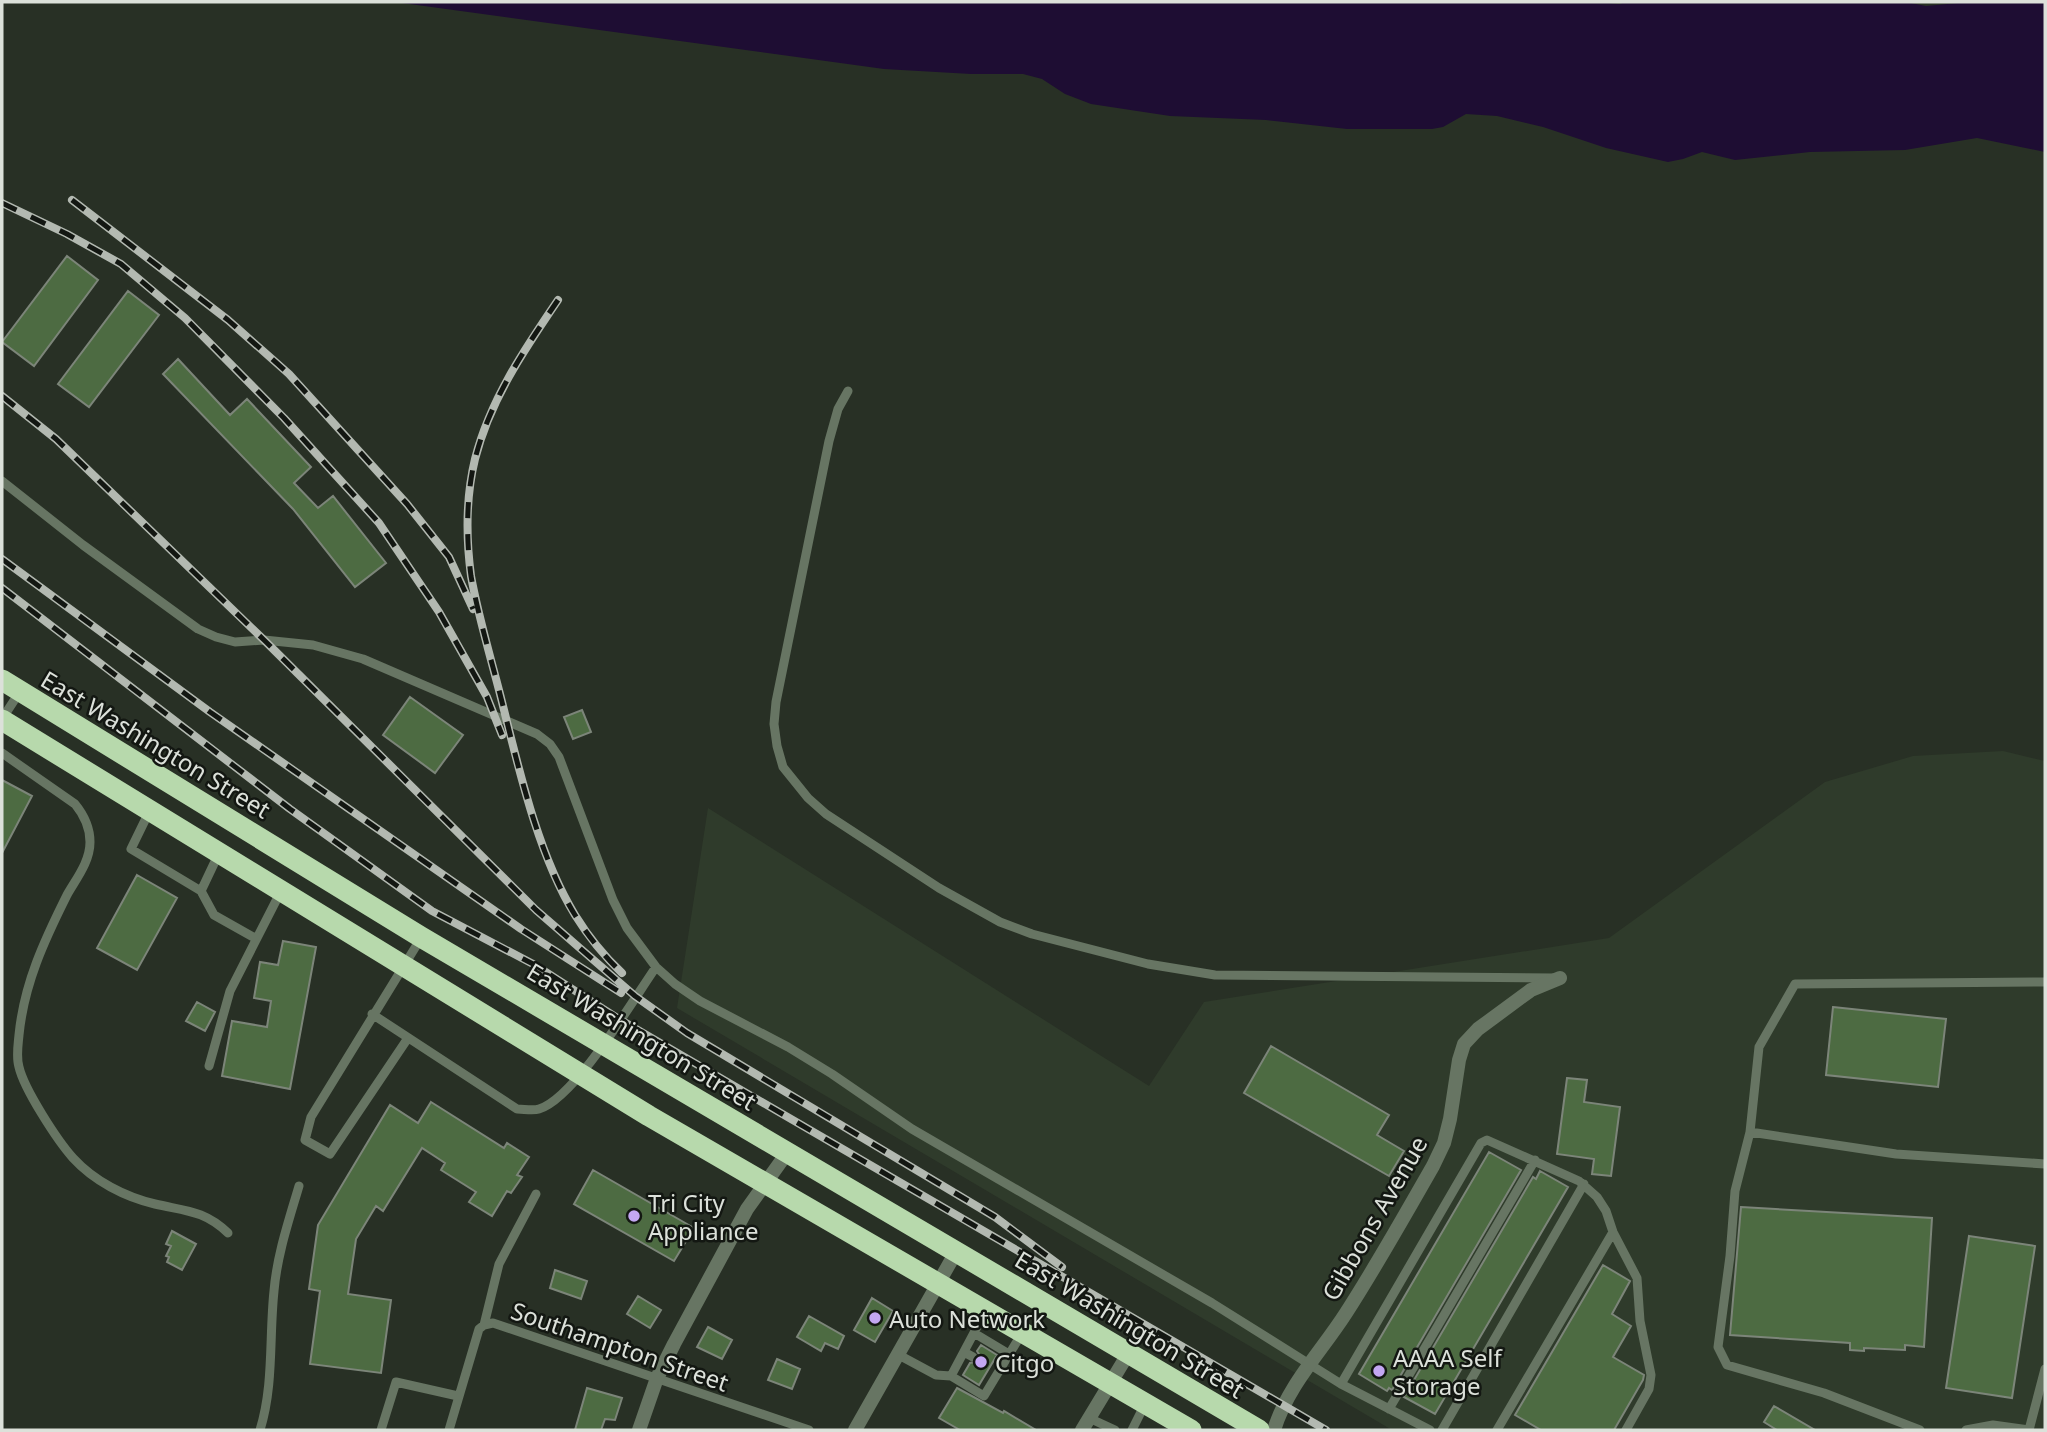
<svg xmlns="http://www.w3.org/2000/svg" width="2047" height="1432" viewBox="0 0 2047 1432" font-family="'Noto Sans',sans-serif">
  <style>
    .built { fill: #2f3b2b }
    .water { fill: #1e0d33 }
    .building { fill: #4d6b42; stroke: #7c8579; stroke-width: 2 }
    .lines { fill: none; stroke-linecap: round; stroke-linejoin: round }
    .lane { stroke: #677563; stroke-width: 9 }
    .street { stroke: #677563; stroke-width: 14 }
    .highway { stroke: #b7d9ac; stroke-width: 21 }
    .rail-casing { stroke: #b3b9b1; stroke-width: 8 }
    .rail { stroke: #131712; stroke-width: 5; stroke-dasharray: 16; stroke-linecap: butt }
    .poi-dot { fill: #c3a7f2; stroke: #131712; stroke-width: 2.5 }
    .labels { text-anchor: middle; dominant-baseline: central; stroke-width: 5; stroke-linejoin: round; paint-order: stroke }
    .street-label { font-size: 24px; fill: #dce1da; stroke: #131712 }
    .poi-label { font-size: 24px; fill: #dce1da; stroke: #131712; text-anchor: start }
  </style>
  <rect width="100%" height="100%" fill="#283025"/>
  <path class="built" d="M2003,751l42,10v669h-653l-715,-422 31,-200 441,278 55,-84 405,-64 216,-156 88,-26z"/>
  <path class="water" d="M395,2h1204l20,2 7,-2h280l20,4 43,-4h76v150l-68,-14 -72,12 -95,2 -75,8 -33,-8 -19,7 -15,3 -62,-14 -63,-21 -46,-11 -31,-2 -23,13 -11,2h-85l-81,-9 -96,-4 -79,-12 -26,-10 -23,-15 -19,-5h-52l-87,-5z"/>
  <path class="building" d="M67,256l31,24 -64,86 -32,-24z
    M128,291l31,24 -70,92 -31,-23z
    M178,359l52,56 17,-16 64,68 -17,16 24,25 15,-12 53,67 -31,24 -62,-78 -130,-135z
    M410,697l53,38 -28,38 -52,-38z
    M582,710l9,22 -18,7 -9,-22z
    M2,780l30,16 -30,57z
    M137,875l40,23 -40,72 -40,-22z
    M283,941l33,6 -26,142 -68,-13 10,-55 35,6 4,-26 -17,-3 6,-36 18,3z
    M197,1002l18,10 -10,19 -19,-10z
    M1833,1007l113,12 -8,68 -112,-12z
    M1271,1046l118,69 -12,20 27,16 -15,25 -145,-83z
    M1567,1078l20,2 -3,22 36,5 -9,69 -19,-2 2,-15 -37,-5z
    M431,1102l73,46 3,-5 22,14 -12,18 5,2 -11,16 -4,-2 -15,25 -23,-14 7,-10 -35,-22 4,-7 -23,-15 -39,63 -7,-5 -20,33 -8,55 43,6 -10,73 -71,-9 10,-73 -11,-2 9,-64 72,-120 28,18z
    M1489,1152l32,18 -129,220 -3,-2 -2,3 -28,-17z
    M593,1170l101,58 -20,33 -100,-57z
    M1540,1171l28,16 -133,227 -31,-17 129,-220 3,2z
    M1741,1207l191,11 -8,129 -19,-2v5l-41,-2v3l-14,-1v-7l-120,-8z
    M172,1231l24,13 -14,26 -15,-8 2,-5 -3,-1 5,-10 -5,-2z
    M1969,1236l66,10 -23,152 -66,-10z
    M1603,1265l27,16 -18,33 19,12 -18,31 31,18 -1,5 -29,50h-73l-26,-15z
    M555,1270l32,11 -6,18 -31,-11z
    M638,1296l23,14 -11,18 -23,-14z
    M872,1298l21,13 -18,31 -21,-12z
    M809,1316l35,20 -6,13 -13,-6 -4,8 -24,-14z
    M708,1327l24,13 -10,19 -25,-12z
    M981,1345l16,10 -18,30 -16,-10 7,-12 9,-2 1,-5 -3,-5z
    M777,1359l23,10 -8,20 -24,-9z
    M587,1388l35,10 -7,22 -10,-1 -4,11h-26z
    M957,1388l46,25 1,-2 32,19h-76l-21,-12z
    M1774,1406l41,24h-38l-13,-8z"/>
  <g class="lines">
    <path class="lane" d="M848,391l-10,18 -9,32 -53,261 -2,22 3,22 6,21 25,31 18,16 113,74 61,34 32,12 116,30 67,11 339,3
      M2,481l81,64 115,84 18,8 19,5 29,-2 49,5 50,14 174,75 13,10 9,13 54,143 14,28 29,39 19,17 25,17 88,46 44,27 80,55 300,174 129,81 89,46
      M2,719l17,-26
      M2,753l73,51c9,11 15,23 15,38 0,20 -14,37 -23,53 -23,46 -43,89 -48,140 -1,11 -3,22 0,32 5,22 38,73 54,91 21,23 52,39 82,46 30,7 49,6 73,29
      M149,812l-18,37 70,42 18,-38
      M201,891l13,24 41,23
      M372,1014l145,95c7,0 16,2 22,0 36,-11 94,-109 117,-142
      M408,1038l-78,116 -25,-14 6,-23 110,-179
      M209,1066l21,-75 51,-100
      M1750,1132l146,22 149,10
      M484,1325l15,-61 37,-70
      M974,1333l35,21
      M964,1352l9,5
      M897,1354l39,21 15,1 34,-64
      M951,1376l33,20 38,-63
      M1341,1384l140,-241 6,-3 92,41 18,16 9,14 7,21 24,46 3,43 11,54 -2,14 -23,41
      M1389,1409l146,-249
      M1089,1418l26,12
      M260,1430c14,-45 9,-92 14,-139 3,-36 15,-71 25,-105
      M381,1430l15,-48 62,14
      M449,1430l30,-101 5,-4 9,-2 316,107
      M1132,1430l13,-26
      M1442,1430l142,-246
      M1497,1430l116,-198
      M1920,1430l-96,-37 -97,-28 -9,-18 12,-91 5,-65 15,-59 9,-85 36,-63 250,-2
      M1966,1430l27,-5 36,5
      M2029,1430l16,-61"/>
    <path class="street" d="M639,1430l18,-52 17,-34 73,-135 40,-56
      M855,1430l101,-178
      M1082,1430l46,-76
      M1274,1430c14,-45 47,-78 72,-117 31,-48 59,-98 87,-147l11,-23 6,-24 9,-59 5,-16 14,-15 53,-39 29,-12"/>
    <path class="highway" d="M2,680l419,257 838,493
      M2,720l647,396 542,314"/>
    <defs>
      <path id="rail" d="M72,200l156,120 61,54 118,130 42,53 24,52
        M2,203l65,31 54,30 64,54 99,100 95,105 60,89 48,85 15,38
        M558,300c-34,50 -68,100 -83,159 -9,37 -9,79 -4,117 7,39 19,79 29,118 18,71 37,159 75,221 13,21 29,41 47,58
        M2,396l54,43 208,201 272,270 99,86 52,37 308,184 67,50
        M2,559l208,153 311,217 100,64
        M2,588l288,221 142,102 103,54 84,54 707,411"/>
    </defs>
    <use href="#rail" class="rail-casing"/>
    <use href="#rail" class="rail"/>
  </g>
  <g class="poi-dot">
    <circle cx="634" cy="1216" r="7"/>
    <circle cx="875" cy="1318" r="7"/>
    <circle cx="981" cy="1362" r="7"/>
    <circle cx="1379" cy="1371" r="7"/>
  </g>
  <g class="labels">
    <g class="street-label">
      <text transform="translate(156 744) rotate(31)">East Washington Street</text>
      <text transform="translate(642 1036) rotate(31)">East Washington Street</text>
      <text transform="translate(1374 1218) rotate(-60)">Gibbons Avenue</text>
      <text transform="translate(1130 1324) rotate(31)">East Washington Street</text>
      <text transform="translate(620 1346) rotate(19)">Southampton Street</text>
    </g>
    <g class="poi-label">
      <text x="648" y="1202">Tri City<tspan x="648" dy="28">Appliance</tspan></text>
      <text x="889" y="1318">Auto Network</text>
      <text x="1393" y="1357">AAAA Self<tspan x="1393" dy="28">Storage</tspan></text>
      <text x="995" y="1362">Citgo</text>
    </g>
  </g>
  <rect width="2047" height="1432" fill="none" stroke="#dce1da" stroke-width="7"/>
</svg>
